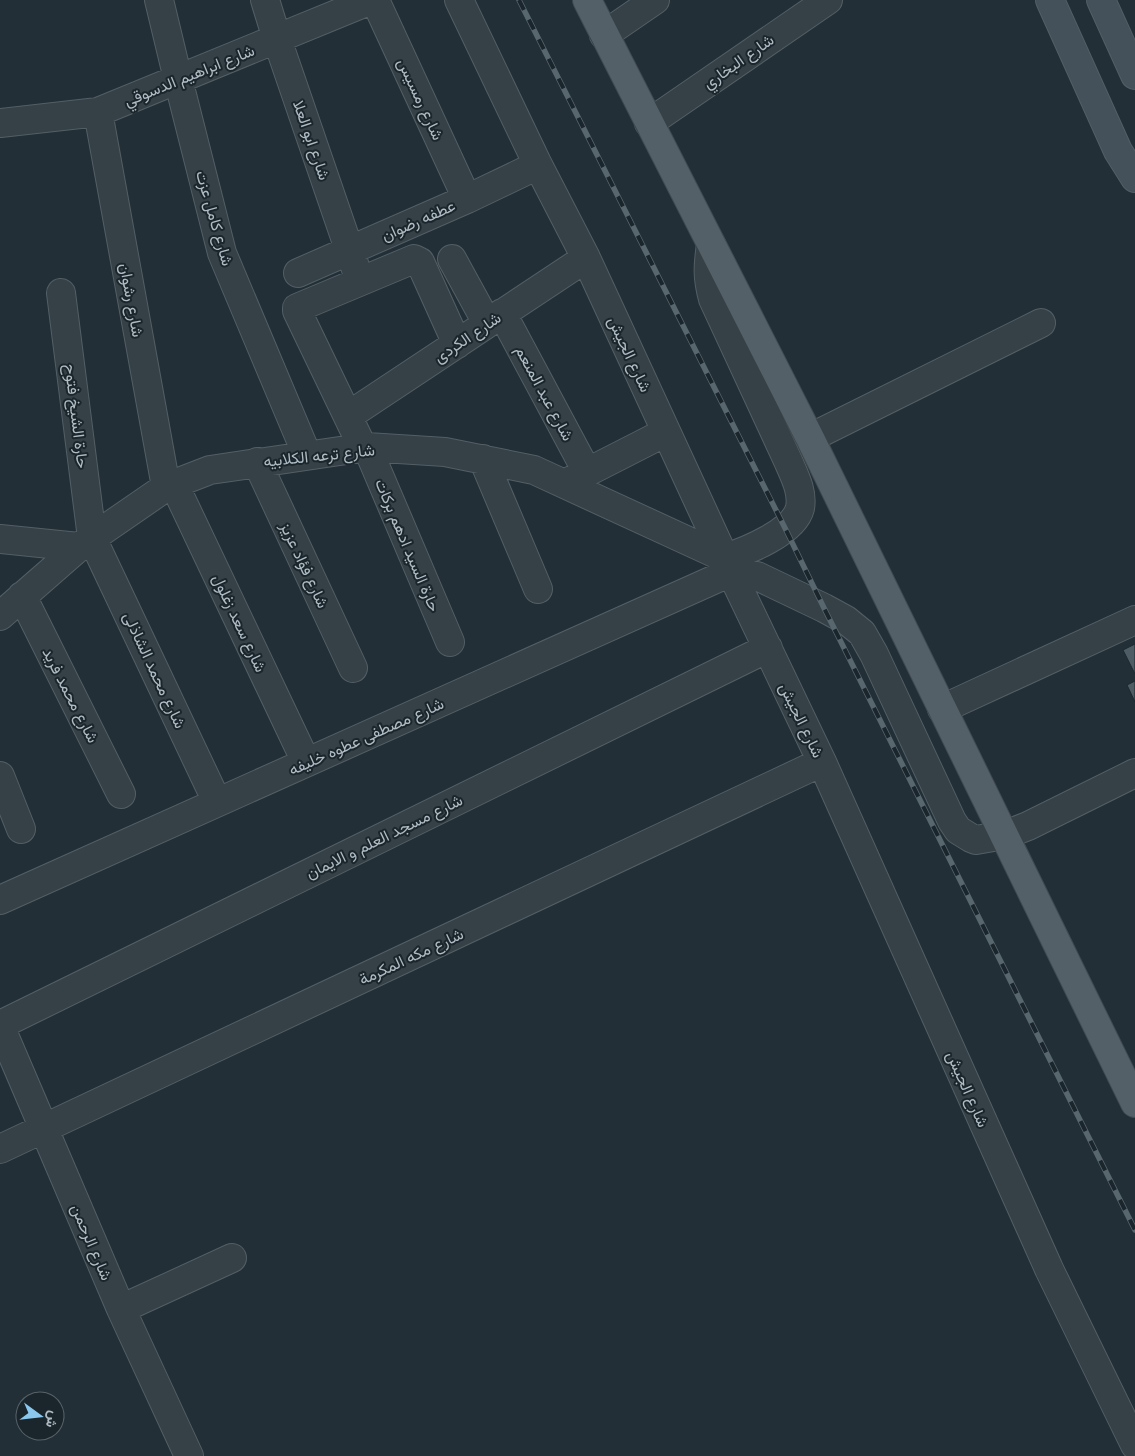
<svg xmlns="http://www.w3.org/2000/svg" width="1135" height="1456" viewBox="0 0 1135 1456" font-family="'Open Sans',Vazirmatn,sans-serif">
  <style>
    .building { fill: #4e5c65; stroke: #1d282e }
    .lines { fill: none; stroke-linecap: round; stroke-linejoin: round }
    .street-casing { stroke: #535f65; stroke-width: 30 }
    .secondary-casing { stroke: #535f65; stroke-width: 30 }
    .primary-casing { stroke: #3f4a51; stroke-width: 30 }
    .street { stroke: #364147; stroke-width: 28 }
    .secondary { stroke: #44515a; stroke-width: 28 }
    .primary { stroke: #546067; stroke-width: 28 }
    .rail-casing { stroke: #58666e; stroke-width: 5.5 }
    .rail { stroke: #1b262c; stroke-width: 4; stroke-dasharray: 11; stroke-linecap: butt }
    .labels { text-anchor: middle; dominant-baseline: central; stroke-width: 4; stroke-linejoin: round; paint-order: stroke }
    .street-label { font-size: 16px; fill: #b0bcc4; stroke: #1b262c }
  </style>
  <rect width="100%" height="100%" fill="#222f37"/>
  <path class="building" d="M1135,644v30l-12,-24z
    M1135,681v21l-8,-17z"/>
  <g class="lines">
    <defs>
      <path id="street" d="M159,0l19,79 44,174 85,202
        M265,0l12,39 83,242
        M375,0l92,199
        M459,0l79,165 48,93 145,314 91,190 227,507 86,176
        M604,35l51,-35
        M98,112l68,375
        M0,123l98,-11 273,-112
        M649,123l179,-123
        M452,259l35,64
        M298,273l169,-74 71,-34
        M61,293l31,245 125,264
        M502,313l85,159
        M348,416l238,-158
        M810,438l231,-115
        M367,447l83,195
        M363,448l-66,-137v-3l117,-49 6,3 37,82
        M483,459l55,130
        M257,462l96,206
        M570,481l96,-49
        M174,484l132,278
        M0,539l79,8
        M22,596l99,198
        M0,616l79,-69 87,-60 44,-17 157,-23 78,5 89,18 191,88c22,-7 69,-26 75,-50 3,-16 -5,-31 -11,-45l-76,-164c-6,-22 -5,-33 -2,-55
        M942,709l193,-89
        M0,776l21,53
        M0,900l731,-328 26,4 67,32 22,12 16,13 12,21 78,167 6,9 13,8 5,2 29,-5 23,-9 107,-53
        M0,1025l768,-377
        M0,1026l121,283 68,147
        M0,1149l822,-387
        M121,1309l111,-51"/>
      <path id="secondary" d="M1050,0l68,151 17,27
        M1101,0l34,75"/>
      <path id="primary" d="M587,0l223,438 325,665"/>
    </defs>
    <use href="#street" class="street-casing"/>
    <use href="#secondary" class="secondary-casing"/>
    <use href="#primary" class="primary-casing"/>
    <use href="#street" class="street"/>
    <use href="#secondary" class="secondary"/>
    <use href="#primary" class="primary"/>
    <defs>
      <path id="rail" d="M519,0l266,528 39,80 311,622"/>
    </defs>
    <use href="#rail" class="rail-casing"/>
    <use href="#rail" class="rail"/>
  </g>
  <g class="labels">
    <g class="street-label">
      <text transform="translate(738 61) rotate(-35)">شارع البخاري</text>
      <text transform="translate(189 75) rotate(-22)">شارع ابراهيم الدسوقي</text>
      <text transform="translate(421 99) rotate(65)">شارع رمسيس</text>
      <text transform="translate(312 140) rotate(71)">شارع ابو العلا</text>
      <text transform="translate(215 218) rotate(74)">شارع كامل عزت</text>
      <text transform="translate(418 220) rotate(-24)">عطفه رضوان</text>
      <text transform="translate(132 300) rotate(80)">شارع رشوان</text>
      <text transform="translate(467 337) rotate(-34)">شارع الكردى</text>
      <text transform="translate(630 354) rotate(65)">شارع الجيش</text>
      <text transform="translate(545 393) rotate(62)">شارع عبد المنعم</text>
      <text transform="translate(77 416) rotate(83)">حارة الشيخ فتوح</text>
      <text transform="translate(319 455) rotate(-6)">شارع ترعه الكلابيه</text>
      <text transform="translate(408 545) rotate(67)">حارة السيد ادهم بركات</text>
      <text transform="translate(305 565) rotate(65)">شارع فؤاد عزيز</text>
      <text transform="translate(240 623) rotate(65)">شارع سعد زغلول</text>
      <text transform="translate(155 670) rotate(65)">شارع محمد الشاذلى</text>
      <text transform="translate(71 695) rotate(63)">شارع محمد فريد</text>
      <text transform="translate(802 720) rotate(64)">شارع الجيش</text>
      <text transform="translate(366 736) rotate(-24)">شارع مصطفى عطوه خليفه</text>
      <text transform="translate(384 836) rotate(-26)">شارع مسجد العلم و الايمان</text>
      <text transform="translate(411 956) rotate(-25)">شارع مكه المكرمة</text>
      <text transform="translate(968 1089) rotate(66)">شارع الجيش</text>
      <text transform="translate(92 1242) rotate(67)">شارع الرحمن</text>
    </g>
  </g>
  <g transform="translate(40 1416) rotate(105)"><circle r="24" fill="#1b262c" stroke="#576269"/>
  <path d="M0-4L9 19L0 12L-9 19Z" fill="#8ac7ef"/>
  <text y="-8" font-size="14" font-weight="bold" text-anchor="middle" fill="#b0bcc4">ش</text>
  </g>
</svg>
